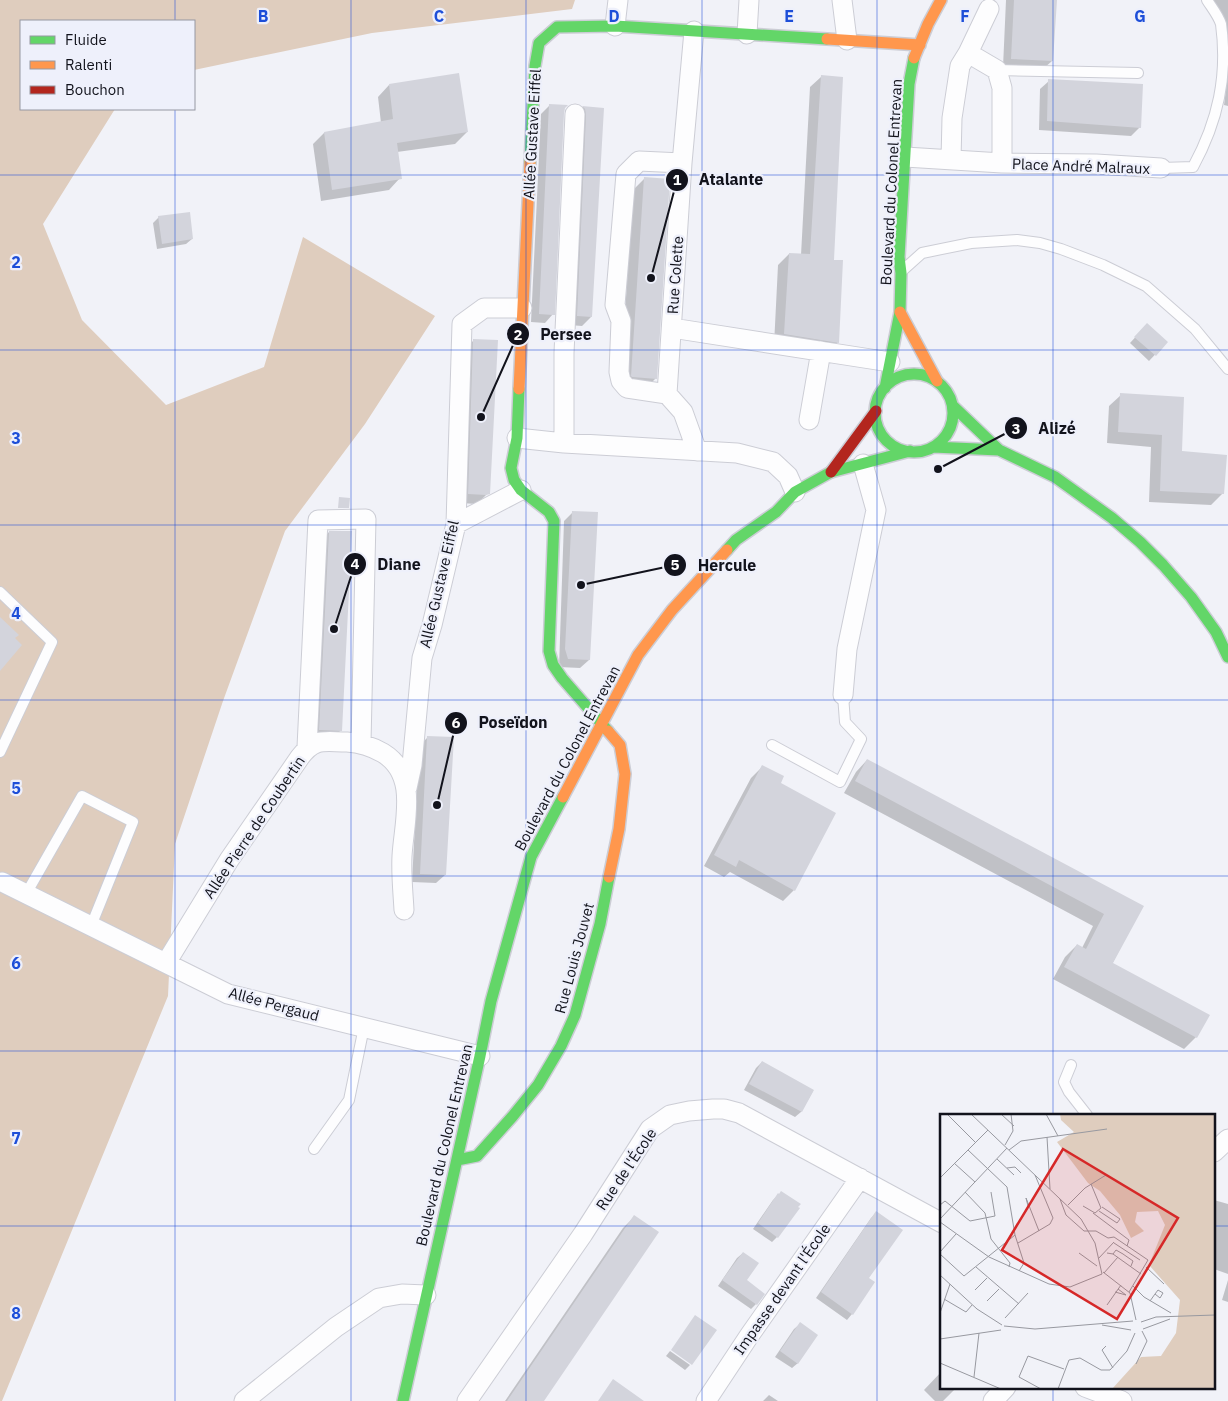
<svg xmlns="http://www.w3.org/2000/svg" width="1228" height="1401" viewBox="0 0 1228 1401" font-family="'IBM Plex Sans',sans-serif">
  <style>
    .forest { fill: #dfcdbe }
    .shadow { fill: #0003 }
    .building { fill: #d3d4dc }
    .lines { fill: none; stroke-linecap: round; stroke-linejoin: round }
    .lane-casing { stroke: #cccdd5; stroke-width: 12 }
    .street-casing { stroke: #cccdd5; stroke-width: 21 }
    .fast-casing { stroke: #cccdd5; stroke-width: 14 }
    .slow-casing { stroke: #cccdd5; stroke-width: 14 }
    .jam-casing { stroke: #cccdd5; stroke-width: 14 }
    .lane { stroke: #fdfdfe; stroke-width: 10 }
    .street { stroke: #fdfdfe; stroke-width: 19 }
    .fast { stroke: #63d668; stroke-width: 11 }
    .slow { stroke: #ff974d; stroke-width: 11 }
    .jam { stroke: #b3261e; stroke-width: 11 }
    .grid { fill: none; stroke: #1d4ed8; stroke-width: 1; stroke-opacity: 0.55 }
    .labels { text-anchor: middle; dominant-baseline: central; stroke-width: 4.5; stroke-linejoin: round; paint-order: stroke }
    .street-label { font-size: 15px; fill: #12131c; stroke: #eef0fb }
    .inset-road { fill: none; stroke: #9899a0; stroke-width: 1 }
    .view { fill: #d62828; fill-opacity: 0.15; stroke: #d62828; stroke-width: 2.5 }
    .inset-edge { fill: none; stroke: #12131c; stroke-width: 2.5 }
    .grid-label { font-size: 16px; text-anchor: middle; font-weight: bold; fill: #1d4ed8; stroke: #eef0fb; stroke-width: 4.5; stroke-linejoin: round; paint-order: stroke }
    .leader { fill: none; stroke: #12131c; stroke-width: 2 }
    .callout-dot { fill: #12131c; stroke: #eef0fb; stroke-width: 2 }
    .mark-label { font-size: 15px; text-anchor: middle; font-weight: bold; fill: #fff }
    .callout-label { font-size: 16px; text-anchor: middle; font-weight: bold; fill: #12131c; stroke: #eef0fb; stroke-width: 4.5; stroke-linejoin: round; paint-order: stroke }
  </style>
  <rect width="100%" height="100%" fill="#f1f2f8"/>
  <path class="forest" d="M0,0h575l-3,9 -200,24 -178,37v-49h-173v88h94l-72,115 39,96 84,85 98,-38 39,-130 132,79 -70,108 -80,107 -62,170 -48,143 -7,152 -166,405h-2z"/>
  <path class="shadow" d="M1006,0h50l-4,61 -9,8 -40,-2z
    M1204,0h24v106l-4,-1 4,-32 -4,-34z
    M821,77l17,265 -11,11 -53,-8 4,-80 11,-11 12,1 9,-168z
    M1049,81l91,46 -9,9 -92,-6 1,-41z
    M389,85l78,47 -12,12 -58,8 3,26 -11,12 -68,11 -8,-57 11,-11 57,-10 -3,-26z
    M549,106l4,208 -8,9 -14,-1 10,-208z
    M583,107l20,2 -12,208 -9,9 -13,-1 6,-210z
    M645,178l11,200 -12,12 -24,-2 13,-198z
    M159,217l33,22 -6,5 -29,5 -4,-26z
    M1142,330l25,12 -18,19 -19,-18z
    M473,341l15,152 -11,11 -17,-1 5,-154z
    M1121,395l102,98 -12,12 -62,-3 2,-55 -44,-4 2,-37z
    M573,512l16,148 -9,8 -21,-1 5,-146z
    M329,532l12,198 -12,12 -21,-1 10,-197z
    M428,737l17,138 -9,8 -24,-1 7,-136z
    M867,760l275,147 -30,57 84,73 -12,12 -131,-70 12,-22 12,-12 5,3 11,-22 -249,-133 12,-21z
    M762,767l17,17 15,106 -11,11 -53,-29 -6,5 -20,-11 47,-88z
    M762,1062l51,29 -12,21 -6,5 -51,-27 12,-22z
    M778,1195l18,13 -19,29 -5,5 -19,-13 20,-29z
    M1214,1200l14,4v70l-14,-5z
    M876,1213l-9,65 6,4 -21,32 -5,6 -31,-22 55,-80z
    M634,1217l-91,184h-38l118,-173z
    M743,1253l2,28 11,23 -5,5 -33,-23 19,-28z
    M1228,1280v22l-6,-2z
    M800,1324l-2,39 -6,5 -17,-11 19,-28z
    M670,1351l20,14 -5,5 -19,-14z
    M942,1371v16h15l-14,14h-8l-11,-11z
    M769,1395l9,6h-15z"/>
  <path class="building" d="M1014,0h43l-4,61 -42,-2z
    M459,73l9,59 -71,11 5,36 -70,11 -8,-58 69,-13 -4,-35z
    M821,75l22,2 -9,183h9l-4,83 -55,-9 5,-81 21,1z
    M1048,79l95,5 -2,44 -94,-7z
    M549,104l19,1 -3,3 -1,5 -9,202h-2l-14,-1z
    M582,106l22,2 -12,209 -15,-1 9,-201 -1,-6z
    M644,177l26,2 -13,200 -25,-2 -1,-1z
    M190,212l3,27 -31,5 -4,-28z
    M1147,323l21,19 -12,14 -22,-19z
    M473,339l25,1 -8,154 -4,1 -18,-1z
    M1120,393l64,4 -2,54 45,4 -3,39 -64,-3 2,-56 -44,-3z
    M339,497l11,1 -1,10h-11z
    M572,511l26,1 -8,148 -22,-1 -3,-10z
    M329,531h23l-10,200 -23,-1z
    M0,617l19,18 -4,3 7,7 -22,26z
    M427,736l27,1 -8,138 -26,-1z
    M867,759l277,147 -31,57 97,52 -13,23 -133,-71 13,-23 9,5 18,-35 -249,-133z
    M762,765l22,11 -3,7 55,30 -41,78 -56,-31 -3,7 -22,-12z
    M762,1061l52,29 -12,22 -53,-28z
    M781,1191l20,13 -3,3 2,1 -22,30 -20,-15 20,-30 1,1z
    M876,1211l27,19 -34,48 6,4 -22,33 -32,-23z
    M634,1215l25,17 -115,169h-37z
    M743,1252l16,11 -12,17 18,14 -8,11 -35,-25z
    M695,1315l22,15 -25,35 -21,-15z
    M800,1322l18,13 -20,29 -18,-13z
    M613,1379l31,22h-46z"/>
  <g class="lines">
    <defs>
      <path id="lane" d="M997,70l141,3
        M1161,168l32,-1c25,-46 35,-91 28,-143 -3,-9 -9,-16 -14,-24
        M903,270l19,-17 49,-10 46,-3 23,3 21,6 42,16 43,21 49,43 33,40
        M0,592l52,50 -52,110
        M772,745l68,37 21,-43 -16,-17 -2,-27
        M26,894l56,-98 51,26 -42,104
        M1071,1065l-7,17 5,10 18,23
        M314,1149l35,-49 15,-73"/>
      <path id="street" d="M842,0l5,40
        M615,26l3,-26
        M694,31l-12,132 -15,231 16,18 14,39
        M747,34l2,-34
        M968,53l21,-44
        M905,157l97,6 94,1 65,4
        M951,160l1,-42 8,-52 8,-13 29,17 5,18v75
        M672,328l218,34
        M667,394l-40,-6 -6,-7 -2,-9 2,-51 -6,-16 11,-131 13,-13 43,2
        M809,420l12,-69
        M517,438l47,5 173,10 36,9 15,14 7,16
        M564,443v-90l11,-239
        M456,524l65,-34
        M843,695l4,-46 29,-139 -13,-46
        M307,747l11,-227 48,-1 -5,224
        M407,788l5,-23 10,-107 10,-33 24,-101 6,-200 22,-16h38
        M2,882l226,112 252,62
        M166,963l63,-103 71,-103c15,-20 24,-15 47,-15 14,1 24,4 36,11 36,22 21,68 19,103 -1,18 1,36 2,54
        M1214,1152l14,-13
        M1085,1387l37,14
        M244,1401l92,-74 43,-29 23,-4 24,1
        M467,1401l116,-167 67,-105 20,-14 19,-4 24,-2h11l15,4 203,110
        M706,1401l43,-65 111,-158
        M993,1401l13,-14"/>
      <path id="fast" d="M530,162l5,-96 4,-23 18,-16 58,-1 212,13
        M875 413a39 39 0 1 1 78 0a39 39 0 1 1-78 0Z
        M885,388l15,-76 1,-39 -2,-16 10,-173 5,-26
        M519,389l-2,49 -6,30 3,12 7,10 28,22 5,9 -5,130 4,14 9,13 46,53
        M953,406l46,44 56,27 57,41 28,24 23,23 28,32 25,35 12,25
        M933,447l66,3
        M727,550l9,-10 40,-28 19,-20 36,-20 79,-21
        M457,1160l20,-4 35,-39 26,-32 23,-39 14,-31 25,-91 9,-47
        M403,1401l77,-345 11,-55 40,-144 32,-60"/>
      <path id="slow" d="M827,39l93,6
        M914,58l14,-34 13,-24
        M900,312l37,69
        M519,389l11,-227
        M608,731l12,14 5,29 -6,55 -10,48
        M563,797l75,-142 34,-45 55,-60"/>
      <path id="jam" d="M831,472l45,-61"/>
    </defs>
    <use href="#lane" class="lane-casing"/>
    <use href="#street" class="street-casing"/>
    <use href="#fast" class="fast-casing"/>
    <use href="#slow" class="slow-casing"/>
    <use href="#jam" class="jam-casing"/>
    <use href="#lane" class="lane"/>
    <use href="#street" class="street"/>
    <use href="#fast" class="fast"/>
    <use href="#slow" class="slow"/>
    <use href="#jam" class="jam"/>
  </g>
  <path class="grid" d="M175,0v21M351,0v1401M526,0v1401M702,0v1401M877,0v1401M1053,0v1115M175,109v1292M0,175h1228M0,350h1228M0,525h1228M0,700h1228M0,876h1228M0,1051h1228M0,1226h942M1214,1226h14M1053,1387v14"/>
  <g class="labels">
    <g class="street-label">
      <text transform="translate(532 134) rotate(-87)">Allée Gustave Eiffel</text>
      <text transform="translate(1081 166) rotate(2)">Place André Malraux</text>
      <text transform="translate(891 182) rotate(-87)">Boulevard du Colonel Entrevan</text>
      <text transform="translate(675 275) rotate(-86)">Rue Colette</text>
      <text transform="translate(439 584) rotate(-77)">Allée Gustave Eiffel</text>
      <text transform="translate(567 758) rotate(-62)">Boulevard du Colonel Entrevan</text>
      <text transform="translate(254 827) rotate(-56)">Allée Pierre de Coubertin</text>
      <text transform="translate(574 958) rotate(-75)">Rue Louis Jouvet</text>
      <text transform="translate(274 1004) rotate(15)">Allée Pergaud</text>
      <text transform="translate(444 1145) rotate(-77)">Boulevard du Colonel Entrevan</text>
      <text transform="translate(626 1169) rotate(-56)">Rue de l'École</text>
      <text transform="translate(782 1289) rotate(-55)">Impasse devant l'École</text>
    </g>
  </g>
  <g transform="translate(940 1114)">
    <rect width="275" height="275" fill="#f1f2f8"/>
    <path d="M120,0h155v275h-103l29,-32 20,-1 15,-23 4,-33 -31,-35 16,-40 -7,-14 -21,1 -2,10 9,9 -13,7 -11,-23 -20,-24 -12,-8 -31,-41 17,-10 -13,-12z" fill="#dfcdbe"/>
    <path class="inset-road" d="M7,0l29,29M61,0l13,12M106,0l12,22M107,23l3,52M65,31l8,-14 -2,-17M69,36l12,-9 86,-12M57,45l17,16M14,49l21,19M67,54l8,-1 6,6M0,64l48,-48M25,78l20,21 6,26 19,24 -1,4M120,85l6,16 18,16h12l12,7 6,-1 34,23 -19,32M0,91l5,-4 25,20 25,-5 -4,-24M128,91l17,-17 21,-13M88,92l-2,-8 13,33M143,92l12,7 6,-5 -10,-24M159,97l18,12 3,-4 -18,-12M153,99l36,27 -2,6M0,105l67,-71M0,108l49,35 60,27 21,3 32,-13 -7,-31 -14,-24 -110,-105M75,121l9,28 -5,8M78,129l32,-19 3,-6 -18,-43M174,129l26,17M0,138l16,-18M139,139l18,13M167,139l6,1 28,20M0,140l24,22 51,-41 -8,-48 -39,-37M173,140l3,-4 7,4 10,7 -2,5M158,145l16,-17M36,153l43,37M206,153l18,17M163,158l27,21 6,27M164,159l14,-16M0,161l37,34 25,16M193,172l11,11 27,16M35,176l12,-12M175,178l11,3 -8,-6M4,185l22,13 6,-7M47,187l12,-12M210,187l5,-7 5,4 3,-5 -5,-3 -3,4M167,191l14,-20M0,199l10,-29M65,204l23,-25M201,208l15,-5 59,-2M162,211l29,5M64,212l31,3 98,-8M203,215l27,-10M0,225l61,-9M166,232l-4,4 11,18M0,249l61,26M196,250l11,-23 -5,-10M34,263l5,-44M101,275l-22,-12 9,-21 36,13M118,275l11,-29 11,-2 21,12h9l17,-19 8,-18"/>
    <path class="view" d="M123,35l115,69 -61,101 -115,-69z"/>
    <rect width="275" height="275" class="inset-edge"/>
  </g>
  <g class="grid-label">
    <text x="263" y="22">B</text>
    <text x="439" y="22">C</text>
    <text x="614" y="22">D</text>
    <text x="789" y="22">E</text>
    <text x="965" y="22">F</text>
    <text x="1140" y="22">G</text>
    <text x="16" y="268">2</text>
    <text x="16" y="444">3</text>
    <text x="16" y="619">4</text>
    <text x="16" y="794">5</text>
    <text x="16" y="969">6</text>
    <text x="16" y="1144">7</text>
    <text x="16" y="1319">8</text>
  </g>
  <path class="leader" d="M651 278L677 180M481 417L518 334M938 469L1016 428M334 629L355 564M581 585L675 565M437 805L456 723"/>
  <g class="callout-dot">
    <circle cx="651" cy="278" r="5"/>
    <circle cx="481" cy="417" r="5"/>
    <circle cx="938" cy="469" r="5"/>
    <circle cx="334" cy="629" r="5"/>
    <circle cx="581" cy="585" r="5"/>
    <circle cx="437" cy="805" r="5"/>
    <circle cx="677" cy="180" r="12"/>
    <circle cx="518" cy="334" r="12"/>
    <circle cx="1016" cy="428" r="12"/>
    <circle cx="355" cy="564" r="12"/>
    <circle cx="675" cy="565" r="12"/>
    <circle cx="456" cy="723" r="12"/>
  </g>
  <g class="mark-label">
    <text x="677" y="185">1</text>
    <text x="518" y="340">2</text>
    <text x="1016" y="434">3</text>
    <text x="355" y="569">4</text>
    <text x="675" y="570">5</text>
    <text x="456" y="728">6</text>
  </g>
  <g class="callout-label">
    <text x="731" y="185">Atalante</text>
    <text x="566" y="340">Persee</text>
    <text x="1057" y="434">Alizé</text>
    <text x="399" y="570">Diane</text>
    <text x="727" y="571">Hercule</text>
    <text x="513" y="728">Poseïdon</text>
  </g>
  <rect x="20" y="20" width="175" height="90" fill="#eef0fb" stroke="#9698a2"/>
  <rect x="30" y="36" width="25" height="8" fill="#63d668" stroke="#9698a2"/>
  <text x="65" y="45" font-size="15" fill="#12131c">Fluide</text>
  <rect x="30" y="61" width="25" height="8" fill="#ff974d" stroke="#9698a2"/>
  <text x="65" y="70" font-size="15" fill="#12131c">Ralenti</text>
  <rect x="30" y="86" width="25" height="8" fill="#b3261e" stroke="#9698a2"/>
  <text x="65" y="95" font-size="15" fill="#12131c">Bouchon</text>
</svg>
